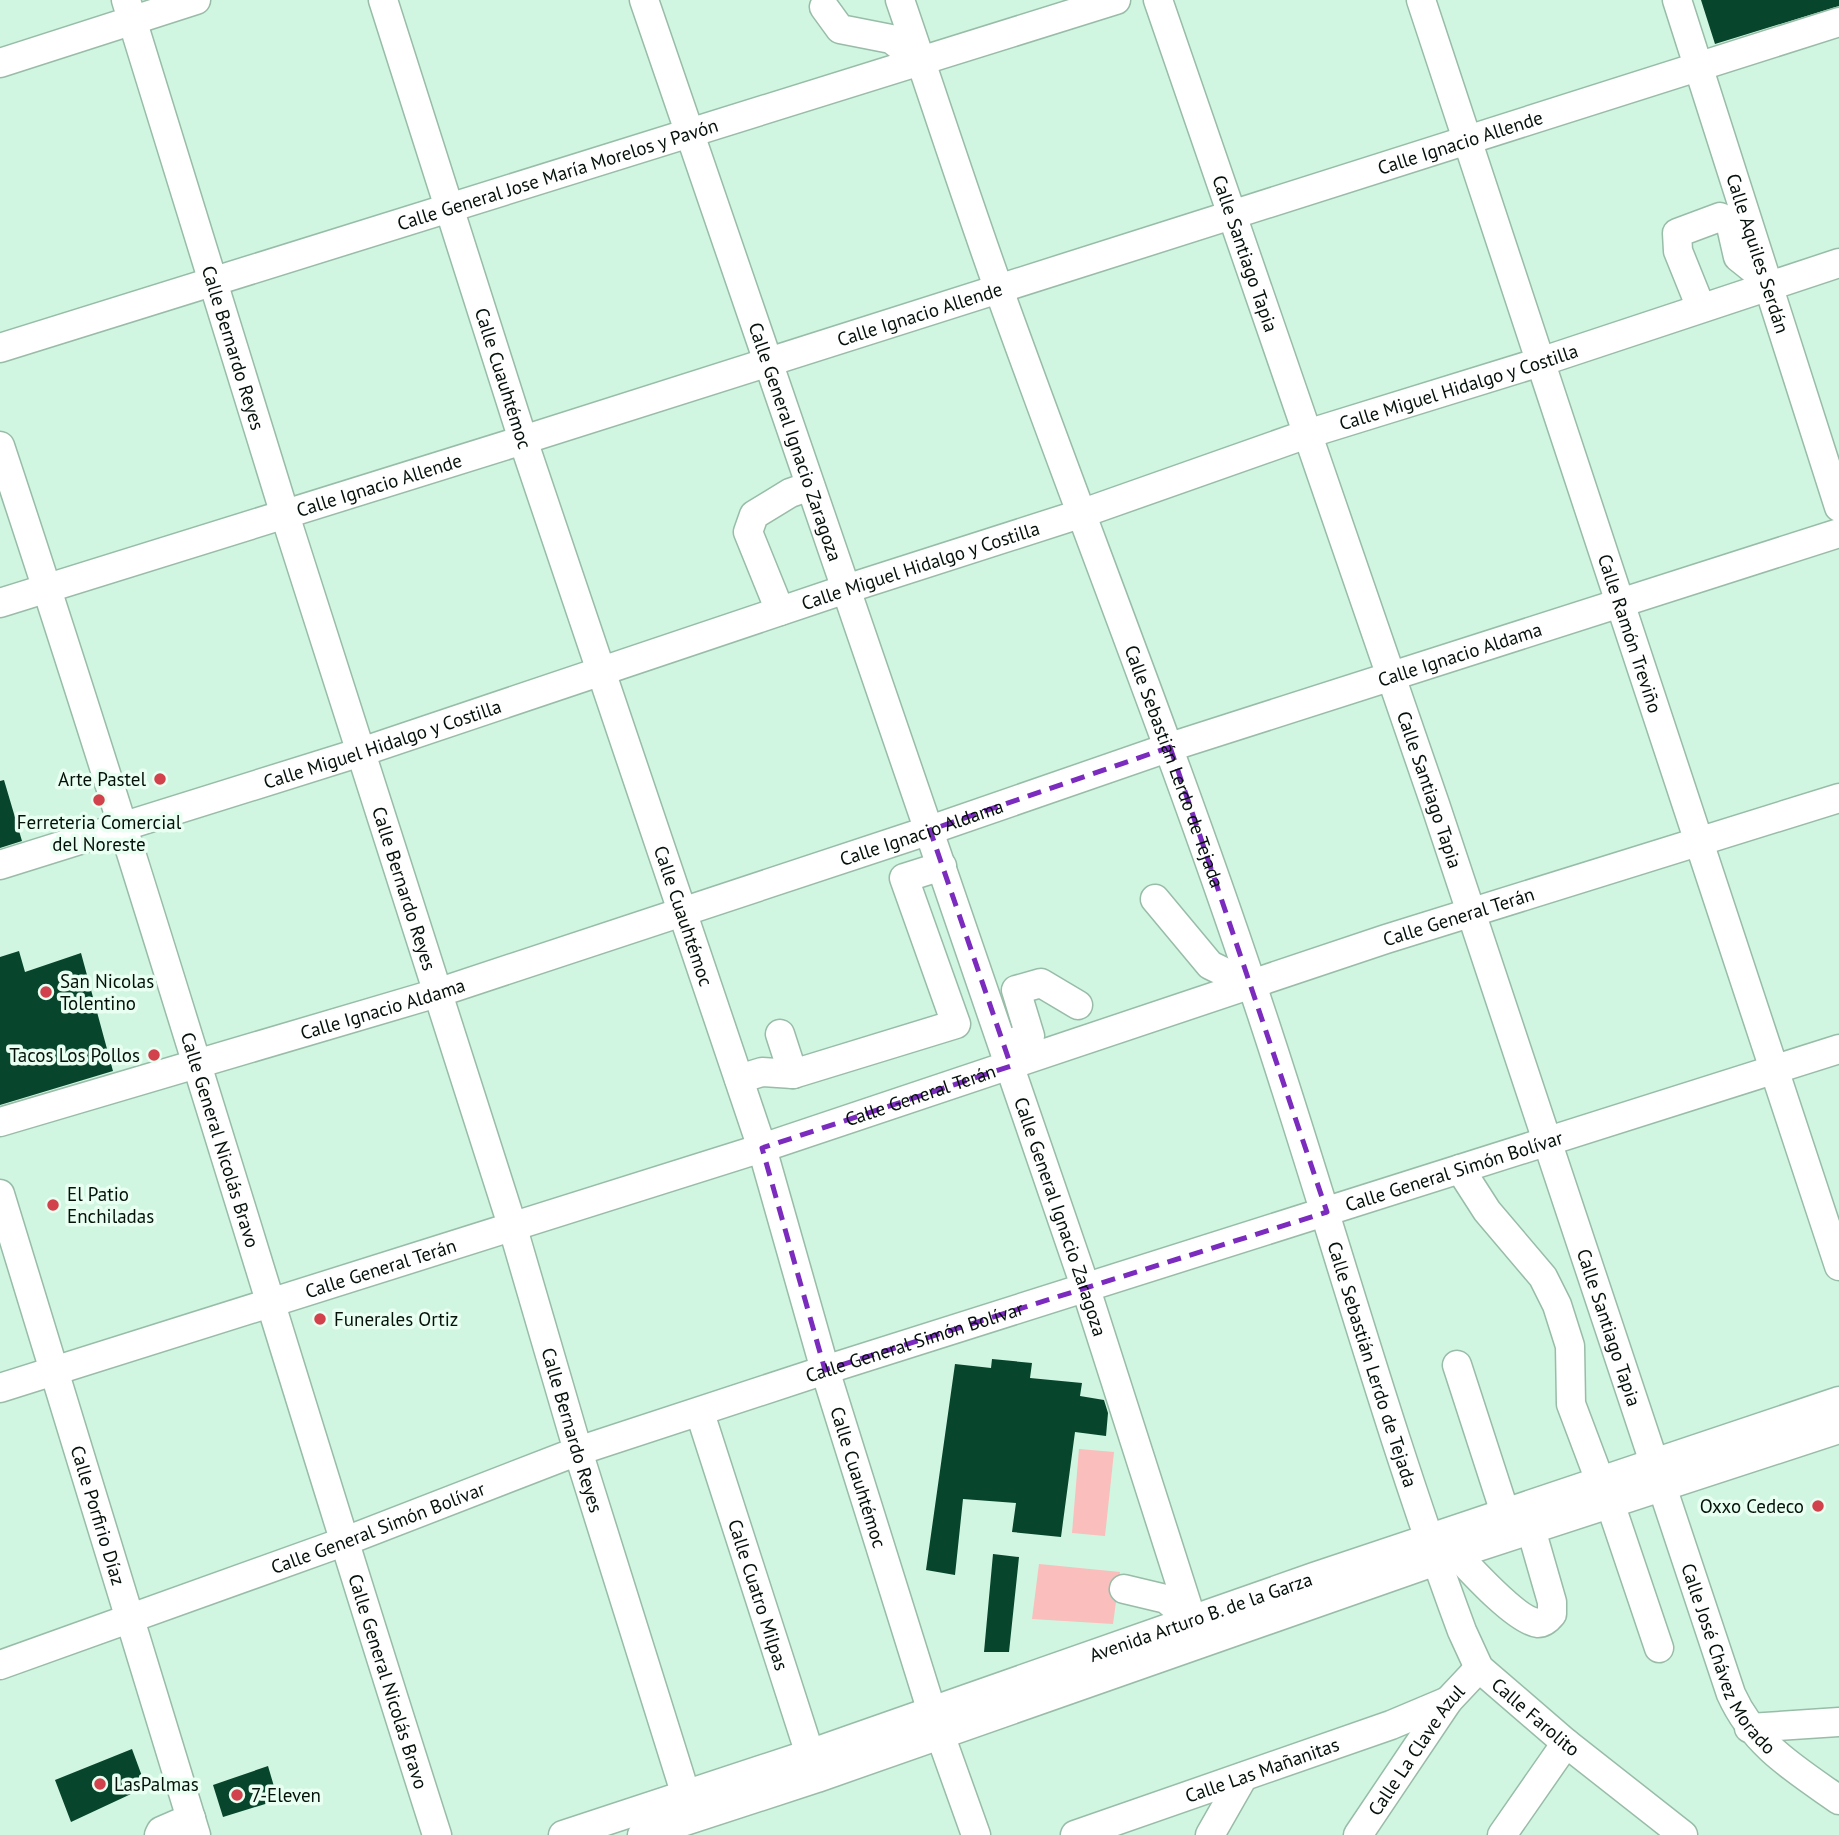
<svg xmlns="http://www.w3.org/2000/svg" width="1839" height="1835" viewBox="0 0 1839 1835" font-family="'PT Sans',sans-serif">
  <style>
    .green { fill: #fabebc }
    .building { fill: #07452c }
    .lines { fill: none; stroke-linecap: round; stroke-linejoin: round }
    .minor-casing { stroke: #98bca7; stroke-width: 31 }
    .minor { stroke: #fff; stroke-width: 28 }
    .marked { fill: none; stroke: #7b2cbf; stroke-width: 5; stroke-dasharray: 14 9; stroke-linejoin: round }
    .poi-dot { fill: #d2424c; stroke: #e8fff1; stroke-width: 2.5 }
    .labels { text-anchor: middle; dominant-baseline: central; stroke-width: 7; stroke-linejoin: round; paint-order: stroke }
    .street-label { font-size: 19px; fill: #05110a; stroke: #e8fff1 }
    .poi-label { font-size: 19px; fill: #05110a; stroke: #e8fff1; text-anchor: start }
  </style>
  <rect width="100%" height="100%" fill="#d0f5e0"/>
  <path class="green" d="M1079,1449l35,3 -9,84 -33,-3z
    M1039,1564l81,8 -7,52 -81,-5z"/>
  <path class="building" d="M1701,0h138v6l-124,38z
    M4,780l18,61 -22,7v-67z
    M19,951l6,21 56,-19 32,118 -113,34v-148z
    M992,1359l40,4 -2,15 52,5 -2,13 24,4 4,13 -2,23 -31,-4 -14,105 -49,-5 4,-29 -53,-4 -8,76 -29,-5 29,-206 36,4z
    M993,1554l26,3 -10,95h-25z
    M132,1749l14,38 -75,35 -16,-42z
    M268,1766l10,34 -55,17 -10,-32z"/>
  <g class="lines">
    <defs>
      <g id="minor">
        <path id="s1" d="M126,0l159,515 227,710 66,226 115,367"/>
        <path id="s2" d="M383,0l140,440 239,708 63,222 107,342 44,123"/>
        <path id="s3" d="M644,0l442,1289 113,353"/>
        <path id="s4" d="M900,0c33,96 64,192 98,287 84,234 176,465 255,701 72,213 130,431 209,643l17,37 87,75 117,92"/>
        <path id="s5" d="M1158,0l277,804 296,890c23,51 64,75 108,106"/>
        <path id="s6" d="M1421,0l418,1266"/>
        <path id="s7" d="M1677,0l162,507"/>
        <path d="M824,7l16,22 51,10 29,22"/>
        <path d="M0,63l196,-63"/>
        <path d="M1701,308l-23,-57 -1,-18 43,-16 10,5 8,35 20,16 9,11"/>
        <path id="s8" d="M0,348l1116,-348"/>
        <path id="s9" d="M0,446c153,461 289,927 437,1389"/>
        <path id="s10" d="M0,603l523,-163 1316,-418"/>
        <path d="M780,611l-32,-79 6,-17 36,-22 20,-7"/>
        <path id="s11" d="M0,865l361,-113 485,-163 237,-76 224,-79 233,-72 299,-99"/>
        <path d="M1155,899l55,66 43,21"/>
        <path d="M780,1034l13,40 163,-50 -52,-146 38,-12"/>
        <path d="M1004,1046l26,-10 -14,-46 25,-7 37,22"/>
        <path d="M739,1079l23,-7 31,2"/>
        <path id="s12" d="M0,1122l437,-129 493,-163 240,-83 669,-214"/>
        <path d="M1460,1169l27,42 56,66 14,28 13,41 1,58 29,77"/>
        <path id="s13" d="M0,1194l196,641"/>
        <path d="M1457,1365l48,148"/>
        <path id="s14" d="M0,1388l762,-240 624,-209 453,-141"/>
        <path id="s15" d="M700,1413l115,357"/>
        <path d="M1610,1503l49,145"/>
        <path d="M1456,1554c15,16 61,67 82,69 6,0 10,-4 14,-9v-12l-21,-73"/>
        <path d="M1124,1589l42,10 25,21"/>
        <path id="s16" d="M0,1665l343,-123 235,-91 247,-81 1014,-321"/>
        <path d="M1749,1728l90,-6"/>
        <path d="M159,1835l2,-4 30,-13"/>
        <path id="s17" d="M563,1835l246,-81 505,-177 525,-176"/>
        <path d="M642,1835l175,-57 639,-224 383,-125"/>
        <path id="s18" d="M1075,1835l316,-110 57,-24"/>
        <path d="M1210,1835l33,-58"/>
        <path id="s19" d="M1358,1835l90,-134 31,-33"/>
        <path d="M1502,1835l64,-92"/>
      </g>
    </defs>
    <use href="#minor" class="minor-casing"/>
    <use href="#minor" class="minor"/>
  </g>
  <path class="marked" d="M1170,747l157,465 -502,158 -63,-222 249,-82 -81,-236z"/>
  <g class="poi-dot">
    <circle cx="160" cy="779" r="7"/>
    <circle cx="99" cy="800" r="7"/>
    <circle cx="46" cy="992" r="7"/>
    <circle cx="154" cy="1055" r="7"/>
    <circle cx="53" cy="1205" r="7"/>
    <circle cx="320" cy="1319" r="7"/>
    <circle cx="1818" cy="1506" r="7"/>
    <circle cx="100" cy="1784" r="7"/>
    <circle cx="237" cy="1795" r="7"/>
  </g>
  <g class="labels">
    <g class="street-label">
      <text stroke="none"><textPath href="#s10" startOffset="1531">Calle Ignacio Allende</textPath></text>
      <text stroke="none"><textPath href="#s8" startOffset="584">Calle General Jose María Morelos y Pavón</textPath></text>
      <text stroke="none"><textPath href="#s5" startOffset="268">Calle Santiago Tapia</textPath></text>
      <text stroke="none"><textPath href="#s7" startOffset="266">Calle Aquiles Serdán</textPath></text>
      <text stroke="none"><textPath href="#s10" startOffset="964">Calle Ignacio Allende</textPath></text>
      <text stroke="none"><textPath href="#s1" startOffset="364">Calle Bernardo Reyes</textPath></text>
      <text stroke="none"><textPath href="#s2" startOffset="397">Calle Cuauhtémoc</textPath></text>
      <text stroke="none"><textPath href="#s11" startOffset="1535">Calle Miguel Hidalgo y Costilla</textPath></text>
      <text stroke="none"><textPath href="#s3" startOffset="467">Calle General Ignacio Zaragoza</textPath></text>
      <text stroke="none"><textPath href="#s10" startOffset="397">Calle Ignacio Allende</textPath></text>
      <text stroke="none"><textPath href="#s11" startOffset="968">Calle Miguel Hidalgo y Costilla</textPath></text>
      <text stroke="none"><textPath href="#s6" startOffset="667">Calle Ramón Treviño</textPath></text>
      <text stroke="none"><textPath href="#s12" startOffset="1533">Calle Ignacio Aldama</textPath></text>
      <text stroke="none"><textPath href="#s11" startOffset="401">Calle Miguel Hidalgo y Costilla</textPath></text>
      <text stroke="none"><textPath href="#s4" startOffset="814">Calle Sebastián Lerdo de Tejada</textPath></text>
      <text stroke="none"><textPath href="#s5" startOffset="835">Calle Santiago Tapia</textPath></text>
      <text stroke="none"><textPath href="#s12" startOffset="966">Calle Ignacio Aldama</textPath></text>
      <text stroke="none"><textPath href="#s1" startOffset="931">Calle Bernardo Reyes</textPath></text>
      <text stroke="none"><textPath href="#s2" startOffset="964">Calle Cuauhtémoc</textPath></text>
      <text stroke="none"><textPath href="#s14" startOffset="1533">Calle General Terán</textPath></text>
      <text stroke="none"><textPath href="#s12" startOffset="399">Calle Ignacio Aldama</textPath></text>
      <text stroke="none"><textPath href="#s14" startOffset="966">Calle General Terán</textPath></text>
      <text stroke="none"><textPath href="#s9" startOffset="728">Calle General Nicolás Bravo</textPath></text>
      <text stroke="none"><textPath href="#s16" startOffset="1536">Calle General Simón Bolívar</textPath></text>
      <text stroke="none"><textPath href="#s3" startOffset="1286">Calle General Ignacio Zaragoza</textPath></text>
      <text stroke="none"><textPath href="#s14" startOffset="399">Calle General Terán</textPath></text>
      <text stroke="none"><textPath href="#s5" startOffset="1402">Calle Santiago Tapia</textPath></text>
      <text stroke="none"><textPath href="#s16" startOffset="970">Calle General Simón Bolívar</textPath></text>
      <text stroke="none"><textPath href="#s4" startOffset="1444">Calle Sebastián Lerdo de Tejada</textPath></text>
      <text stroke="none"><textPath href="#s1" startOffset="1498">Calle Bernardo Reyes</textPath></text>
      <text stroke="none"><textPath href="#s2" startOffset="1552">Calle Cuauhtémoc</textPath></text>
      <text stroke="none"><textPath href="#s13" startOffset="336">Calle Porfirio Díaz</textPath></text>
      <text stroke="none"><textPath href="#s16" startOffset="402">Calle General Simón Bolívar</textPath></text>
      <text stroke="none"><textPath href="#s15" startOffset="191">Calle Cuatro Milpas</textPath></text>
      <text stroke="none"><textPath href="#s17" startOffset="674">Avenida Arturo B. de la Garza</textPath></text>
      <text stroke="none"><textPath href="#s5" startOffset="1755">Calle José Chávez Morado</textPath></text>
      <text stroke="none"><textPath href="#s9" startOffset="1295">Calle General Nicolás Bravo</textPath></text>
      <text stroke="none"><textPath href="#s4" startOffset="1841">Calle Farolito</textPath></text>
      <text stroke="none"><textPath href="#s19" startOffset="103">Calle La Clave Azul</textPath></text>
      <text stroke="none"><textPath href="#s18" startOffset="198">Calle Las Mañanitas</textPath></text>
    </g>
    <g class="poi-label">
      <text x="146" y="779" text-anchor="end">Arte Pastel</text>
      <text x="99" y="822" text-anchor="middle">Ferreteria Comercial<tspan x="99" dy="22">del Noreste</tspan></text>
      <text x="60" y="981">San Nicolas<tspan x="60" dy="22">Tolentino</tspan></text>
      <text x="140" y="1055" text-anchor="end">Tacos Los Pollos</text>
      <text x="67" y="1194">El Patio<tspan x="67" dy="22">Enchiladas</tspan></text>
      <text x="334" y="1319">Funerales Ortiz</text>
      <text x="1804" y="1506" text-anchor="end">Oxxo Cedeco</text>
      <text x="114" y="1784">LasPalmas</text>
      <text x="251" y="1795">7-Eleven</text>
    </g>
  </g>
</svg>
